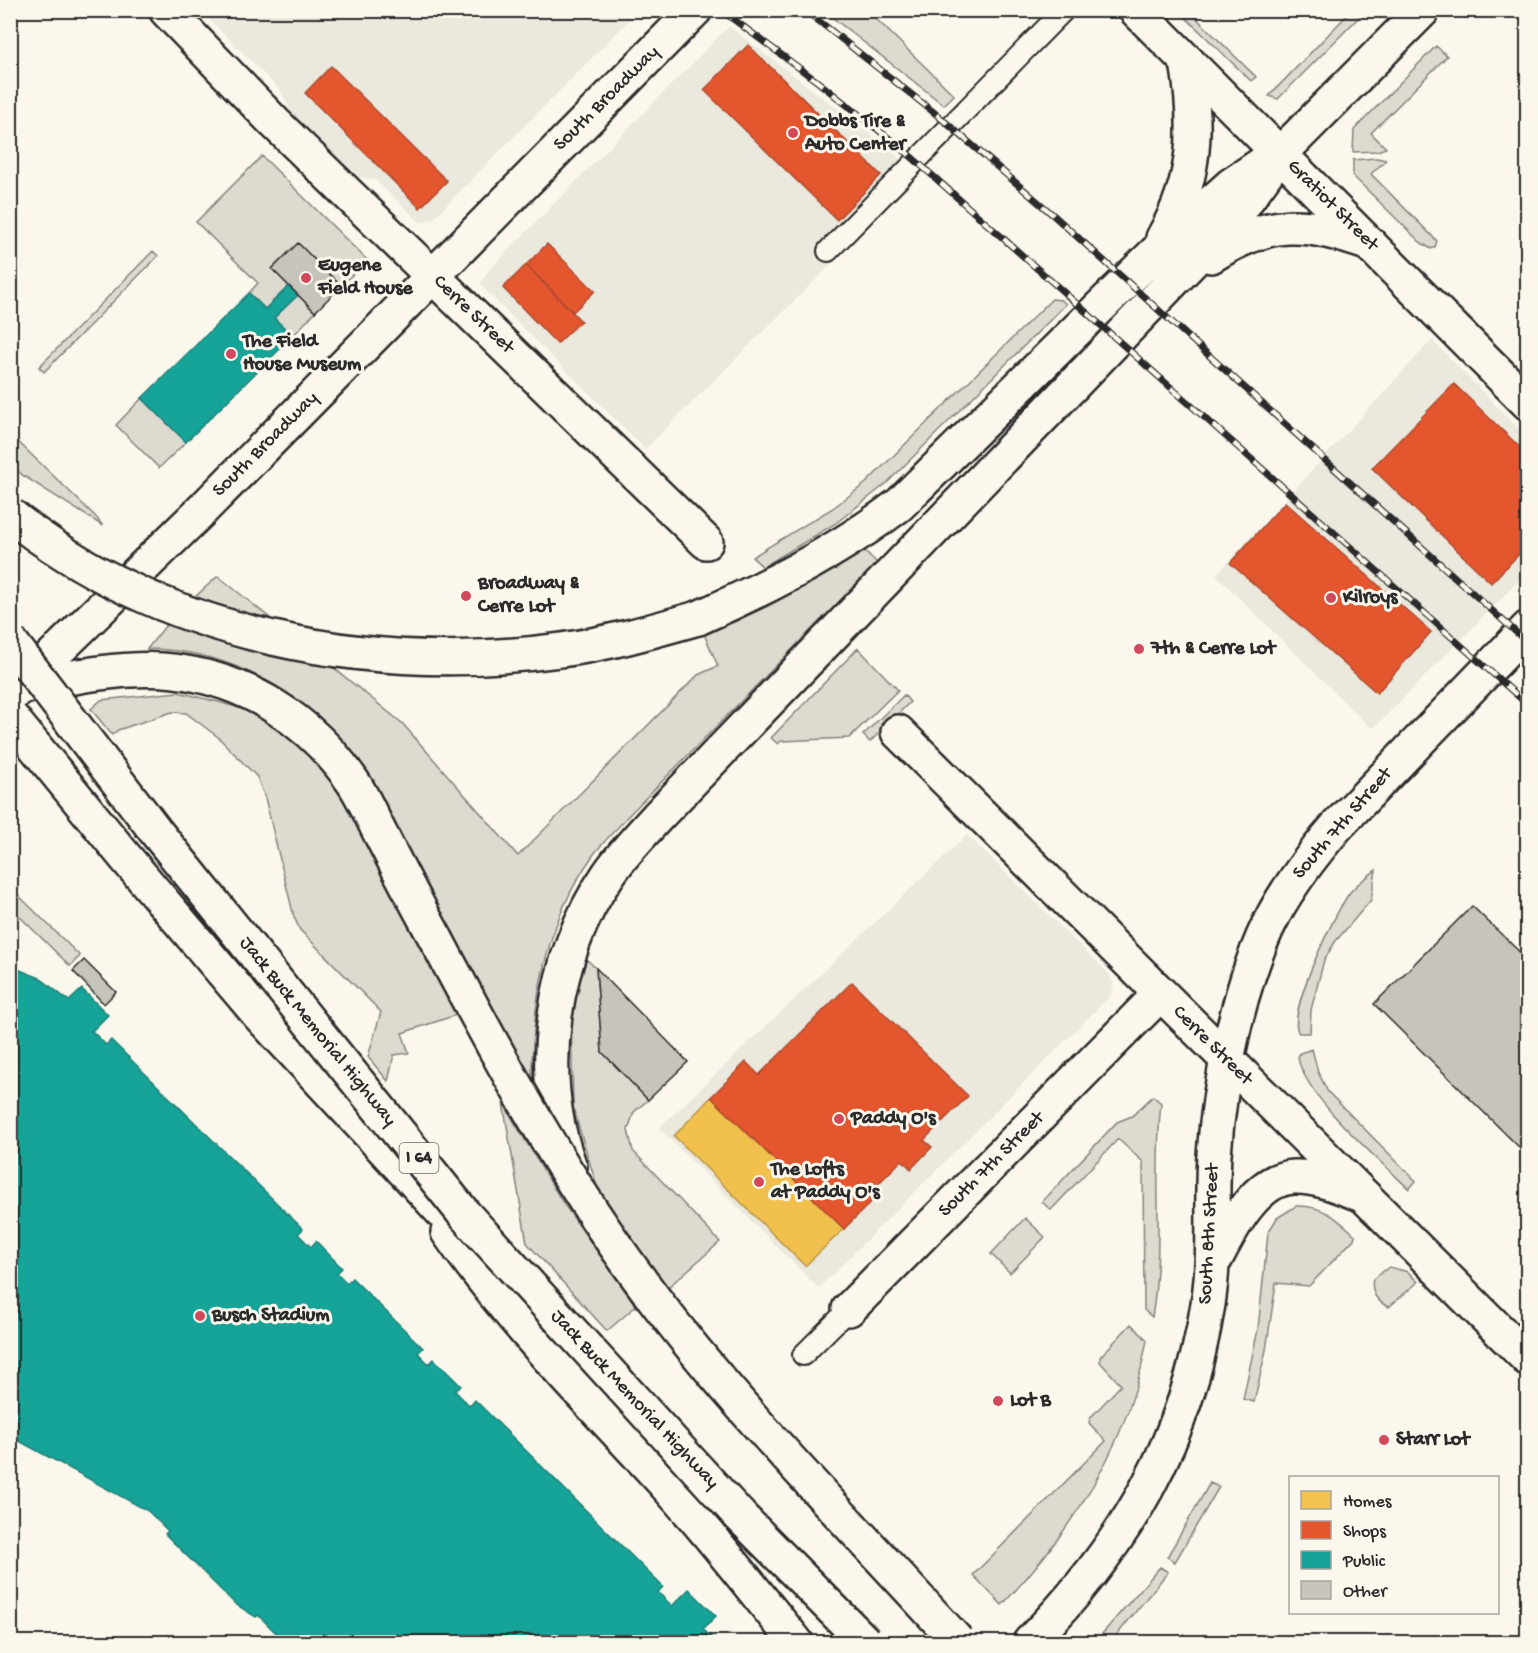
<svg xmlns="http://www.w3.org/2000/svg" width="1538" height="1653" viewBox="0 0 1538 1653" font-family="'Gochi Hand',sans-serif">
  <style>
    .built { fill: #ebe8de }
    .green { fill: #dddad0; stroke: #84827e; stroke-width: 1.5 }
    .homes { fill: #f2c14e; stroke: #b69444; stroke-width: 1.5 }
    .shops { fill: #e4572e; stroke: #ac4a2d; stroke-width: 1.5 }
    .public { fill: #17a398; stroke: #1d7f77; stroke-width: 1.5 }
    .building { fill: #c7c4bc; stroke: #2b2b2b; stroke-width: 1.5 }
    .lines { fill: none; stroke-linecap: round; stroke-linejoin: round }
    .lane-casing { stroke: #2b2b2b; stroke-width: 24 }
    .street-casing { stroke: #2b2b2b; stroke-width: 38 }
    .secondary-casing { stroke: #2b2b2b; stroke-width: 38 }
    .primary-casing { stroke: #2b2b2b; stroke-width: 38 }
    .highway-casing { stroke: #2b2b2b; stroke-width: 38 }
    .lane { stroke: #fbf7ec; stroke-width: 20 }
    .street { stroke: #fbf7ec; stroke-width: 33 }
    .secondary { stroke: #fbf7ec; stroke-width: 33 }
    .primary { stroke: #fbf7ec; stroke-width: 33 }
    .highway { stroke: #fbf7ec; stroke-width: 33 }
    .rail-casing { stroke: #2b2b2b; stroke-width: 7 }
    .rail { stroke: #fbf7ec; stroke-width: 4.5; stroke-dasharray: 14; stroke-linecap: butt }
    .highway-bridge-casing { stroke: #2b2b2b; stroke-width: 38; stroke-linecap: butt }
    .highway-bridge { stroke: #fbf7ec; stroke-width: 33 }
    .poi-dot { fill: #d1495b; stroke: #fbf7ec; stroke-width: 2 }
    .labels { text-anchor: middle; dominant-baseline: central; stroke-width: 6; stroke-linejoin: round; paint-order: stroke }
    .shield { fill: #fbf7ec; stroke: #696865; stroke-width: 1.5 }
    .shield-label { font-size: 18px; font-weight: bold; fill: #2b2b2b }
    .street-label { font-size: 20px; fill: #2b2b2b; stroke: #fbf7ec }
    .poi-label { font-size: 20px; font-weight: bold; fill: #2b2b2b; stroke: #fbf7ec; text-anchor: start }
  </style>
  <rect width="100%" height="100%" fill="#fbf7ec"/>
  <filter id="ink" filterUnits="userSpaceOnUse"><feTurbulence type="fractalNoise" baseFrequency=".0167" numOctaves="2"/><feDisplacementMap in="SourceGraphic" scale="12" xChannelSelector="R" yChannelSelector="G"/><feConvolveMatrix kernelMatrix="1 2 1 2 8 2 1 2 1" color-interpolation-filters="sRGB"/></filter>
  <g filter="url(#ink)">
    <path class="built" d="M201,11h437l-204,207 -13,5 -46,-43 -18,-3 -66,-65 -10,-21z
      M729,26l143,109 48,41 -275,273 -161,-160 -3,-7 9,-13z
      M1432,340l95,97v135l-152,155h-5l-154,-152z
      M967,835l141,138 6,11 -4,12 -289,290 -4,1 -158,-159z"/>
    <path class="green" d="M824,11h44l86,84 -10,10z
      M1179,11h10l67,66 -5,4z
      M1351,11h14l-87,88 -9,-3z
      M1436,46l11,10 -76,77 15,15 -9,3 -24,1 1,-22z
      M262,156l105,104 -26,26 -43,-42 -26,25 17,17 -24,23 -16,-16 9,-10 -62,-61z
      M1377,158l9,2 -15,14 66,67 -2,6 -4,2 -11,-7 -67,-66v-16z
      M153,251l5,5 -114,116 -5,-5z
      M298,295l17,17 -22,24 -19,-18z
      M1052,299l9,1 5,4 -180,180 -50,39 -73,44 -11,-10 81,-49 33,-25z
      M142,398l44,44 -27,26 -43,-43z
      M10,434l85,82 8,10 -81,-51 -11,-11z
      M865,551l12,12 -249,253c-11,13 -24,25 -34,38 -50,69 -63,152 -62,236l-171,-321c-9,-13 -17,-27 -27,-38 -49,-49 -117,-82 -187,-82l19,-24 82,26 82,14 72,58 116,133 180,-181 20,-9 -14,-32 62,-27z
      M218,576l52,42 -30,-6 -45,-15z
      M858,648l40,42 -49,48 -68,3 -3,3 -7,-6z
      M178,692c36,9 76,16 107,39 50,39 75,100 103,154 22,44 45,87 68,130l-54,18 7,20 -15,2 -6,26 -20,-24 13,-45 -81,-82 -6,-13 -29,-119 -8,-21 -39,-40 -32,-24 -14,-1 -54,18 -6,5 -21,-26 10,-9z
      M904,695l6,7 -40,40 -7,-7z
      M1376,870l-5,30 -36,42 -11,18 -13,50 -1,23h-11c-14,-17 37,-125 53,-143 6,-7 16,-14 24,-20z
      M10,887l70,69 -10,10 -59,-58z
      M584,957l12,11 6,84 46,48 -14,12 -6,18 5,21 87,91 -55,48 -63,-87 -29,-95 -2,-94z
      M1312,1049l6,23 10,20 88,89 -7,8c-30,-30 -105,-92 -111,-132l2,-4z
      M1153,1096l8,7c-8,72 3,143 -9,214l-8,-7 -1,-148 -25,-23 -67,71 -9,-8 75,-80 15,-6z
      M503,1103l60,100 73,103 -29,25 -80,-88z
      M1296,1206c26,-1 40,11 59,29l-1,4 -45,47 -33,-3 -10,67 -12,52 -11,-3 15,-70 10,-96 9,-15z
      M1025,1218l20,19 -35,36 -19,-19z
      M1389,1267l19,5 10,10 -29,25c-12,-5 -19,-15 -16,-28z
      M1131,1324l16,16c-17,102 -75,191 -145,265l-29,-30 133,-134 -17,-18 1,-5 31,-33 -21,-23v-5z
      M1210,1483l9,4 -44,75 -8,-5z
      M1160,1567l8,5 -57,70h-16z"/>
    <path class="homes" d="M711,1097l133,132 -39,37 -131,-130z"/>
    <path class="shops" d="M748,45l133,130 -44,45 -133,-130z
      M331,66l116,115 -27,27 -115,-115z
      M547,244l48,47 -22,21 -47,-47z
      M526,265l55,56 -24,23 -54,-56z
      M1454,384l74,71v90l-37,38 -119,-115z
      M1285,502l146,130 -54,61 -147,-130z
      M852,982l116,114 -44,44 8,7 -21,22 -9,-9 -28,28 6,5 -36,36 -133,-132 35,-35 13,13z"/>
    <path class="public" d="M289,286l9,9 -24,23 19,18 -107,106 -44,-44 107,-105 16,16z
      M10,966l30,12 29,23 13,-12 26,26 -16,16 14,14 5,-5 192,189 -5,5 13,13 5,-6 26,27 -5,5 10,10 5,-5 71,70 -5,5 11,11 5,-5 27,27 -6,5 15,15 5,-6 188,187 -5,5 14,14 17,-17 27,27 -13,13 13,13h-431l-27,-27 -2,2 -21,-13 -70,-70 3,-3 -20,-20 -138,-75z"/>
    <path class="building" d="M298,243l43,43 -26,26 -43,-43z
      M1472,906l56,54v196l-154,-152z
      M84,960l32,32 -12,12 -31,-33z
      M596,968l92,94 -40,38 -46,-48z"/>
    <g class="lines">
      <defs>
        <path id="lane" d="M828,251l236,-241
          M803,1355l46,-46"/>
        <path id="street" d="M166,10l108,112 432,420
          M1280,154l143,-144
          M898,732l630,627
          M849,1309l311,-315"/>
        <path id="secondary" d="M1136,10l392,393
          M1216,1258c15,-29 40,-80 78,-81 23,-1 47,10 68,18
          M1030,1642c96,-97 157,-202 178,-338 8,-50 3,-100 6,-149 5,-73 26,-177 60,-241 18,-33 39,-60 63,-88l191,-198"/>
        <path id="primary" d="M14,693l185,-180 496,-503"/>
        <path id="highway" d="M1163,238c34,-60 35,-110 24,-177
          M1211,256c61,-38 93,-35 159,-12
          M698,618c71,-31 139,-66 201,-113l256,-252 76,-68 34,-23
          M20,687c45,-9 108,-22 154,-16 74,9 137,50 179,111 11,16 19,36 28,53 18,35 36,70 55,104
          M10,716l116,142 134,158 213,229
          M570,1167c-35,-93 -18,-210 38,-292 15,-22 33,-40 50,-59l575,-597 47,-65
          M448,1232c64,92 142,170 217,252 46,50 88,106 131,158"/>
      </defs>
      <use href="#lane" class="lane-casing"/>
      <use href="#street" class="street-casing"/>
      <use href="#secondary" class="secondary-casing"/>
      <use href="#primary" class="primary-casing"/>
      <use href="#highway" class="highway-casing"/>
      <use href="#lane" class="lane"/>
      <use href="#street" class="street"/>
      <use href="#secondary" class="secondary"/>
      <use href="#primary" class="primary"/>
      <use href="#highway" class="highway"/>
      <defs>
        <path id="rail" d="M721,10l97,72 88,70 622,553
          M805,10l131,104 116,100 476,429"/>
      </defs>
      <use href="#rail" class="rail-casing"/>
      <use href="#rail" class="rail"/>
      <defs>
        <path id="highway-bridge" d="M10,515c152,121 361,161 551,135 46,-6 91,-19 137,-32
          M10,641l147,192 308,382 276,302 124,125
          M436,939c65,123 129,242 213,353 93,124 205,235 309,350"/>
      </defs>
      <use href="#highway-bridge" class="highway-bridge-casing"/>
      <use href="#highway-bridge" class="highway-bridge"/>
    </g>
  </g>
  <g class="poi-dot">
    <circle cx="793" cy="133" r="6"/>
    <circle cx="306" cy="278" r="6"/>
    <circle cx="231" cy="354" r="6"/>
    <circle cx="466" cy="596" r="6"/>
    <circle cx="1331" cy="598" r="6"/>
    <circle cx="1139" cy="649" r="6"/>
    <circle cx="839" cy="1119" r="6"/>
    <circle cx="759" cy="1182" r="6"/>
    <circle cx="200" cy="1316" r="6"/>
    <circle cx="998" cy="1401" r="6"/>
    <circle cx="1384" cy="1440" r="6"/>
  </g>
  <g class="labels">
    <rect class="shield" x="399.5" y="1143" width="39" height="30" rx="4.5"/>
    <g class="shield-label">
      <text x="419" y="1158">I 64</text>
    </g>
    <g class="street-label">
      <text transform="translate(607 99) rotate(-45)">South Broadway</text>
      <text transform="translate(1332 206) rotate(45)">Gratiot Street</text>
      <text transform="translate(473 315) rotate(44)">Cerre Street</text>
      <text transform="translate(266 445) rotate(-45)">South Broadway</text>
      <text transform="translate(1343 824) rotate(-49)">South 7th Street</text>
      <text transform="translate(317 1032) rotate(51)">Jack Buck Memorial Highway</text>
      <text transform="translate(1212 1046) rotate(45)">Cerre Street</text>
      <text transform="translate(992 1165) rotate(-45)">South 7th Street</text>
      <text transform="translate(1210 1234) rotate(-87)">South 8th Street</text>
      <text transform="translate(634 1400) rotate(47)">Jack Buck Memorial Highway</text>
    </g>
    <g class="poi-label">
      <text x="805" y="122">Dobbs Tire &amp;<tspan x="805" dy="23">Auto Center</tspan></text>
      <text x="318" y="266">Eugene<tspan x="318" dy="23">Field House</tspan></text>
      <text x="243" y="342">The Field<tspan x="243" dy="23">House Museum</tspan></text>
      <text x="478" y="584">Broadway &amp;<tspan x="478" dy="23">Cerre Lot</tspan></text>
      <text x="1343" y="598">Kilroys</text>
      <text x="1151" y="649">7th &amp; Cerre Lot</text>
      <text x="851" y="1119">Paddy O's</text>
      <text x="771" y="1170">The Lofts<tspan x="771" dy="23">at Paddy O's</tspan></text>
      <text x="212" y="1316">Busch Stadium</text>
      <text x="1010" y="1401">Lot B</text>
      <text x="1396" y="1440">Starr Lot</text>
    </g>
  </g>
  <rect width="1538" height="1653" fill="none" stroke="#fbf7ec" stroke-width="36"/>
  <rect x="18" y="18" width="1502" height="1617" fill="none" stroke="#2b2b2b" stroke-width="2" filter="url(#ink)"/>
  <rect x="1289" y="1476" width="210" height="138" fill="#fbf7ec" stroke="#a8a59f" stroke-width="1.5"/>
  <rect x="1301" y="1491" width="30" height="18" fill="#f2c14e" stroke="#a8a59f" stroke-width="1.5"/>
  <text x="1343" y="1506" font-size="18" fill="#2b2b2b">Homes</text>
  <rect x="1301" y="1521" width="30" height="18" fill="#e4572e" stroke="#a8a59f" stroke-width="1.5"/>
  <text x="1343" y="1536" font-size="18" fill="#2b2b2b">Shops</text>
  <rect x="1301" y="1551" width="30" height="18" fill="#17a398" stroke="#a8a59f" stroke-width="1.5"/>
  <text x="1343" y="1566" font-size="18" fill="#2b2b2b">Public</text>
  <rect x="1301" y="1581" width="30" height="18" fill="#c7c4bc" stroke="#a8a59f" stroke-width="1.5"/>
  <text x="1343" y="1596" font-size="18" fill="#2b2b2b">Other</text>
</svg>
